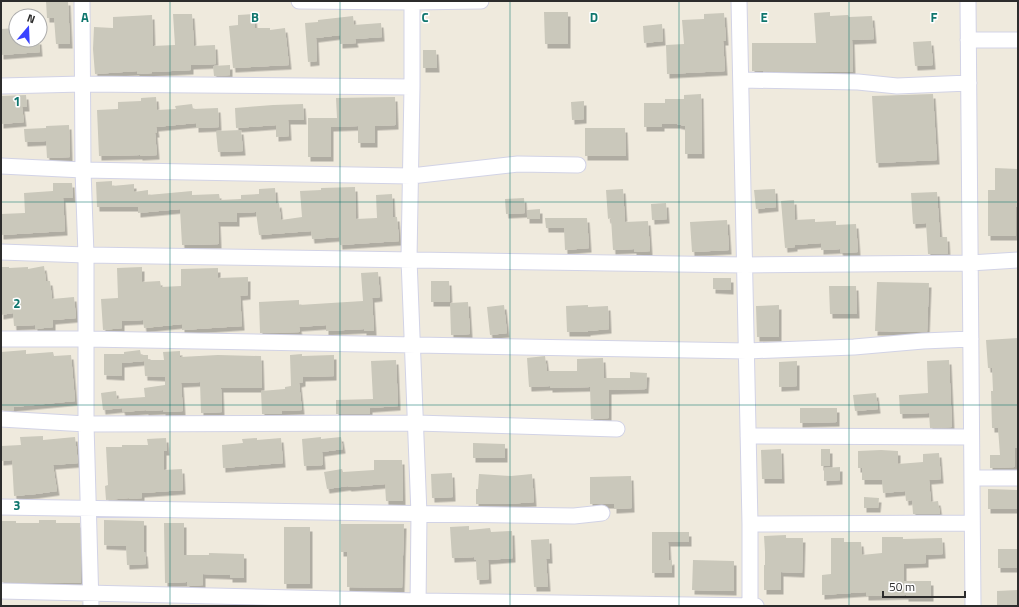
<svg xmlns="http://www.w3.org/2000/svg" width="1019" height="607" viewBox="0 0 1019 607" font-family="'Titillium Web',sans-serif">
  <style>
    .building { fill: #cac8bb; filter: url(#shadow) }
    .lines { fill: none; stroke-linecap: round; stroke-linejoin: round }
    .minor-casing { stroke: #d2d3e6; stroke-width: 17 }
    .minor { stroke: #fff; stroke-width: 15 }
    .grid { fill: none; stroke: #0f766e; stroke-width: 1; stroke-opacity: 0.55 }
    .grid-label { font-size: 13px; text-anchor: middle; font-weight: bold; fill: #0f766e; stroke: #fff; stroke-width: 3; stroke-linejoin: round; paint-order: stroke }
  </style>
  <defs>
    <filter id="shadow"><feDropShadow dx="2.5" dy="4.5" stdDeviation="0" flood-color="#0004"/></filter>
  </defs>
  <rect width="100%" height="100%" fill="#efeadd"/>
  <path class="building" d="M46,1h22l2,43h-14l-2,-26h-7z
    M544,12h24v32h-23z
    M830,12v4l18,-1 1,2 23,-1 2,23 -22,1 1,32 -101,-1v-28h64l-2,-30z
    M724,13l2,28h-3l2,30 -58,3 -1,-29 18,-1 -2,-24 22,-1v-5z
    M173,14h19l2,32 21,-1 1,19 -25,1v5l-39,2v1l-15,1v-3l-42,3 -2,-25 1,-22 19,1v-11l39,-2 1,31 22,-1z
    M254,14l1,14h15v2l15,-2 4,37 -56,3 -4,-42 9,-1v-10z
    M353,16l1,9 27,-2 1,14 -27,2 1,4 -16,1v-9l-24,3 1,23 -9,1 -3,-39 13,-1v-2z
    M662,24l1,17 -19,2 -1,-17z
    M16,28v12h23l1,12 -39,3v-26z
    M931,41l2,24 -18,1 -2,-24z
    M423,50h13l1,18h-14z
    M230,65v10l-16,1 -1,-10z
    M701,94l1,60h-17v-28l-8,-2h-15v3h-18v-24h21v-4h19v-4z
    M933,94l4,66 -61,3 -4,-67z
    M26,95l1,12h-5l2,15 -23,2v-28z
    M156,97l1,13 19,-1 -1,-3 17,-2 1,5 25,-1 1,19 -23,1v-5l-40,4 1,6h-2l2,22 -17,1v-1l-41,1 -2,-46 21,-1v-7l23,-1v-3z
    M395,97l1,28 -21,1v17h-17v-17l-27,1v30h-23v-39h29l-1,-20z
    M584,101v18l-12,1 -1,-18z
    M303,104l1,16h-16l1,16 -13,1v-12l-40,3 -1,-20 38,-3z
    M69,125l1,32 -23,1 -1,-17 -21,1 -1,-13 22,-1v-2z
    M585,128h40l1,28h-41z
    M241,130l2,21 -25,1 -2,-21z
    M995,168l23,1v38h-2v29h-28v-46h7z
    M112,181v5l22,-2v8l14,-2v5l44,-4v4l27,-1 1,6 21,-1v-4l18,-1v-5l16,-1 1,16 3,-1 2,17 21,-3 -2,-26 21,-1v-2l34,-1 1,32 21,-1 -1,-23 16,-1 1,23h4l2,24 -59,4 -1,-8 -27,2 -1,-8 -52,4 -3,-23 -19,1v9h-19l1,22 -37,1 -2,-36 -42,4v-6h-41l-1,-25z
    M53,183h19l1,15h-10l2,33 -64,4v-21l24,-1 -1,-20 29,-2z
    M623,189l2,33 23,-1 2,30 -16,1v-3l-21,1 -2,-32 -3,1 -2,-29z
    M775,189l1,18 -20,2 -2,-19z
    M937,192l3,45h7l1,17h-20l-2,-31 -13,1 -2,-31z
    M524,198l1,15 -19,1 -1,-15z
    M794,200l1,20 20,-1v3l21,-1v4l20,-1 2,28 -17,1 -1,-4 -19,1v-7l-26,2v2l-10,1 -4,-47z
    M666,203l1,16 -15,1 -1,-16z
    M540,209v10h-13v-9z
    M545,218h42l2,30 -24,2 -1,-22h-18z
    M727,220l2,30 -37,2 -2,-30z
    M44,266l2,15h4l2,18 22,-2 2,21 -23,2v7l-18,2v-4l-21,1 -1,-13 -12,2v-48h8v1l19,-1v2z
    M142,267v15l18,-1 1,6 20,-1v-17l37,-1v10l30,-1v18l-8,1 2,30 -60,4v-6l-38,4 -1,-8 -21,1v7l-19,2 -2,-31 17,-1 -1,-30z
    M378,272l2,25 -8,1 2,33h-10v-2l-38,2v-6l-27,2 1,5 -40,1 -1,-31 40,-2v5l64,-4 -2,-28z
    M713,278h18v12l-18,-1z
    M431,281h18l1,21h-19z
    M877,282l52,1 -2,49 -52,-1z
    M829,286h27l1,28h-27z
    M468,302l2,32 -19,1 -1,-32z
    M504,305l3,28 -17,2 -3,-28z
    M588,305v2l20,-1 1,23 -21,2v1h-21l-1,-26z
    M779,305v32h-22l-1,-31z
    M1018,338v110h-3v19l-25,1v-13h10l-2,-27h-6l-1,-37h2l-1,-23h-4l-2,-28z
    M26,350v4l27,-2 1,4 17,-1 4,46 -61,6 -1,4 -12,-1v-58z
    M140,350l1,5h7v5h16l-1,-8 17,-1v6l38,-2 43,1 1,32h-41l1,24 -21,1 -1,-31 -19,1 2,28 -20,1v-2l-17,1v-1l-23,2 -1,-4 -19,2 -2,-17 15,-2 1,8 28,-2 -1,-9 21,-3v-8l-20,-1 -1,-15 -22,2v13l-18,-1v-21h20v-2z
    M302,354v2l32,-1v21l-31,1v5l-4,1 3,27 -20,1v3h-20l-1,-23 24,-2v-2l6,-1 -1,-31z
    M545,356l2,15h30v-12l26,-1 1,20h26v-6l17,1 -1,16 -37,1v28l-18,1 -1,-32 -40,1v-2l-21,1 -2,-29z
    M396,360l2,46 -28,2v6h-34v-14l37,-1 -2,-38z
    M949,360l3,67 -22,1 -1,-15 -29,1 -1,-19 29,-2 -1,-32z
    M797,361v25l-18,1v-25z
    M876,393l2,16 -23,2 -2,-16z
    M800,408h37v14l-37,1z
    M43,436v4l32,-3 3,26 -25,2 4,26 -21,3 -22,2 -2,-36 -11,1v-15l20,-1 -1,-8z
    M321,437v2l20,-2 2,12 -21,3 1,13 -19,1 -2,-27z
    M166,438l1,13h-3v19l18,-1 1,21 -41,3v5l-13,1v-1l-23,2 -1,-14 3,-1 -2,-38h16v-2h26l-1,-6z
    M257,438v2l24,-2 2,25 -60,5 -1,-23 21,-2 -1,-4z
    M473,443l32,1v14h-32z
    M781,449l1,30h-20l-1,-29z
    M821,449h9v17h-9z
    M881,450l17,1v13l25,-2v-8l16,-1 2,26 -12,1 2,22 7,-1 2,13h-27l-1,-14 -6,1 -1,-10 -22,2 -1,-13h-20v-12h-4v-17z
    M374,460h28l1,41h-17l-1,-17 -36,3 -1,-1 -21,3 -3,-17 18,-3 1,3 31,-2z
    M840,467v13l-16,1v-13z
    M452,473l1,24 -21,1 -1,-24z
    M479,474l32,2 21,-2 2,28 -26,2h-32v-15h2z
    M631,476l1,32 -18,1v-5h-24v-27z
    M988,489l30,1v19h-30z
    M864,497l15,1 -1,10h-14z
    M39,520h17v3h24l1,60 -80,-1v-61h15v2h23z
    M104,520l40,1v31h1l1,12 -19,1 -1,-19 -22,-1z
    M164,523h20v32h25v-2l35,1v24h-14v-3l-27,-1v11l-16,1v-4l-22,1z
    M341,524h63l-2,64 -55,-1v-35h-6z
    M469,526v4l21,-2 1,4 21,-1 1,27 -25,2 1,19 -12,1 -1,-20h-1l-1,-3 -22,1 -2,-31z
    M284,527h26v57h-26z
    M652,532h37v10h-21l1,19 3,-1v13h-20z
    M786,535v3h17l-1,35 -21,-1v18h-17v-25h1v-13l-1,-16z
    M882,537h21v2l39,-1 1,16 -17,1v8l-22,1v17h27v16h-25v-2l-40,1v-4l-44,3v-20l9,-1v-36h13v4h17l1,13 20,-2z
    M549,539l1,20h-4l2,28h-14l-3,-47z
    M998,549h20v19h-20z
    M693,560l41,1v30l-42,-1z
    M1018,590v16h-21v-15z"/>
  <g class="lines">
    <defs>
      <path id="minor" d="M82,1l1,169 3,85v169l5,182
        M299,1l113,1 69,-1
        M412,1v86l-3,172 10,255 -1,92
        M739,1l11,523v82
        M968,1l5,605
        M968,40h50
        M741,80l117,2 39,4 72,-3
        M1,86l82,-2 329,3
        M1,166l82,4 328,6 107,-12 60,1
        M1,252l85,3 659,10 225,-2 48,-3
        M1,339h85l661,12 107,-4 69,-6 48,-2
        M1,419l85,5 330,-1 201,6
        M748,436l223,1
        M972,478h46
        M1,507l573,9 28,-3
        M750,524l222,-1
        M1,591l417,10 338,5"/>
    </defs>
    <use href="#minor" class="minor-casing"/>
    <use href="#minor" class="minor"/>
  </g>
  <path class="grid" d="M170,1v605M340,1v605M510,1v605M679,1v605M849,1v605M1,202h1017M1,405h1017"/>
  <g class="grid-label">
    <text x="85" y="22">A</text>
    <text x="255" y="22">B</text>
    <text x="425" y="22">C</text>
    <text x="594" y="22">D</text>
    <text x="764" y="22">E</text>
    <text x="934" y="22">F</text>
    <text x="17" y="106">1</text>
    <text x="17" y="308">2</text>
    <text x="17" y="510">3</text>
  </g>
  <rect width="1019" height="607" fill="none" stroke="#2c2c2c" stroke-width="4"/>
  <g transform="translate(28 28) rotate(19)"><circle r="19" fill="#ffffff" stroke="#ababab"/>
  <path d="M0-3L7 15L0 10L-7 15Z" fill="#3a43ff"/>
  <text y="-6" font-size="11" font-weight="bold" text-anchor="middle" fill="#2c2c2c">N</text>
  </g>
  <path d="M883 591v6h82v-6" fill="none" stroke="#2c2c2c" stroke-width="2"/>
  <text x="889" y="591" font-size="12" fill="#2c2c2c" stroke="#ffffff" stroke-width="3" paint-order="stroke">50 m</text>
</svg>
